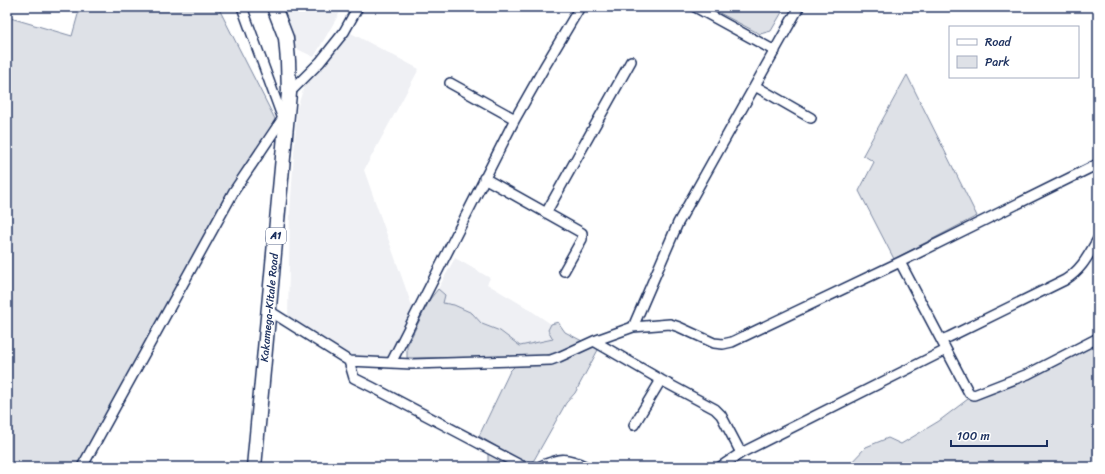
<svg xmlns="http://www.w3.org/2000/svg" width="1105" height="474" viewBox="0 0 1105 474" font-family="Sriracha,sans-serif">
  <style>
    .built { fill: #eff0f4 }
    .green { fill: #dee1e7; stroke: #7c88a2 }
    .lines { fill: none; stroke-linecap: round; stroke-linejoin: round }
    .minor-casing { stroke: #1b2f5e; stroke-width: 12 }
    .highway-casing { stroke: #1b2f5e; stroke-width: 17 }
    .minor { stroke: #fff; stroke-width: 9 }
    .highway { stroke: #fff; stroke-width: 14 }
    .labels { text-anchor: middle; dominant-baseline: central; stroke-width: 3; stroke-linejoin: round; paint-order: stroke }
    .shield { fill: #fff; stroke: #5f6d8e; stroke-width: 1 }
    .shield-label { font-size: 10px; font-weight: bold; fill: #1b2f5e }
    .street-label { font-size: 11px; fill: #1b2f5e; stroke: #fff }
  </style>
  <rect width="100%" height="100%" fill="#fff"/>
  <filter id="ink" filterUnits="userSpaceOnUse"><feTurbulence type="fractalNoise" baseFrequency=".025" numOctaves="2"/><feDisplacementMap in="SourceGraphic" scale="8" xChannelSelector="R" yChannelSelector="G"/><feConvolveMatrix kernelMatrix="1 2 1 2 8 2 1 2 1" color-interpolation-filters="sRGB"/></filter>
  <g filter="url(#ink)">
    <path class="built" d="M278,7h65l-29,50 -21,-10z
      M349,32l70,37 -55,101 49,139 -26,48 -28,4 -71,-43 2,-104 7,-106 7,-21z
      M455,258l35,20 -3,6 37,22 27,18 -3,6 6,8 -34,8 -20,-15 -18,-7 -10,-11 -18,-8 -11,-2 2,-8 -7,-6z"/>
    <path class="green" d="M80,7h138l57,112 -167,304 -23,44h-78v-450l65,19z
      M708,7h77l-14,24 -11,3z
      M907,75l70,141 -83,43 -35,-68 15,-29 -11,-7z
      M438,289l7,6 -2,8 11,2 18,8 10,11 18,7 20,15 33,-7 -5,-9 3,-6 7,-2 7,10 17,9 -13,7 -28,9 -134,1v-12l23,-47z
      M1098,330v137h-251l19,-20 22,-9 13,6 38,-23 29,-22 62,-23 56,-28z
      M593,344l6,4 -24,45 -9,10 -32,57 -9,4 -46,-28 31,-65 5,-5 40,-2z
      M488,452l28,15h-28z"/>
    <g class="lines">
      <defs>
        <path id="minor" d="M242,7l41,112
          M695,7l80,44
          M450,83l65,36
          M755,86l56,32
          M289,93l31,-31 24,-30 14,-25
          M484,178l98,55v6l-18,32
          M546,213l85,-152
          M900,262l69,131 5,2 54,-21 70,-36
          M268,310l81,51 63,3 139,-4 8,-3 35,-16 39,-14 37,-3 9,3 35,16 9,1 9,-2 168,-80 198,-98
          M633,327l45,-104 121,-216
          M941,340l8,-3 116,-57c17,-11 23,-24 33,-41
          M594,341l67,39 54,29 6,6 20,38
          M349,361l5,17 18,9 150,79 16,1
          M391,363l124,-244 30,-53 35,-59
          M634,425l27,-45
          M82,467l152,-276 51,-76
          M538,467c22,-9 27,-11 49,0
          M720,467l21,-14 205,-103"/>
        <g id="highway">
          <path id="s1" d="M254,467l35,-374 -1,-32 -2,-23 -12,-31"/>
        </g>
      </defs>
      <use href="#minor" class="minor-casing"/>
      <use href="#highway" class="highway-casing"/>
      <use href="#minor" class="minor"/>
      <use href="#highway" class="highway"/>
    </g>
  </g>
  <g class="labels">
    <rect class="shield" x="266" y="228" width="20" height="16" rx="3"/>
    <g class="shield-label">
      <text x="276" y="236">A1</text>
    </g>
    <g class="street-label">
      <text stroke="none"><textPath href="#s1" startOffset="160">Kakamega-Kitale Road</textPath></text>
    </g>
  </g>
  <rect width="1105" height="474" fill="none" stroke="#fff" stroke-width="24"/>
  <rect x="12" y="12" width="1081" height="450" fill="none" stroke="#1b2f5e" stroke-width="1.5" filter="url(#ink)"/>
  <rect x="949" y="26" width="130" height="52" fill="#ffffff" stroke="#a4acbf"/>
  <rect x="957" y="39" width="20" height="6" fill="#ffffff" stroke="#a4acbf"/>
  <text x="985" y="46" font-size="12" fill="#1b2f5e">Road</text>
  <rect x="957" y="56" width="20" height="12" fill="#dee1e7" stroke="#a4acbf"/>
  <text x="985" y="66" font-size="12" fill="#1b2f5e">Park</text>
  <path d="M951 440v6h96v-6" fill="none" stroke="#1b2f5e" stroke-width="2"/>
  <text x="957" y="440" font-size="12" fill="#1b2f5e" stroke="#ffffff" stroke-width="3" paint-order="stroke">100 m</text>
</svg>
